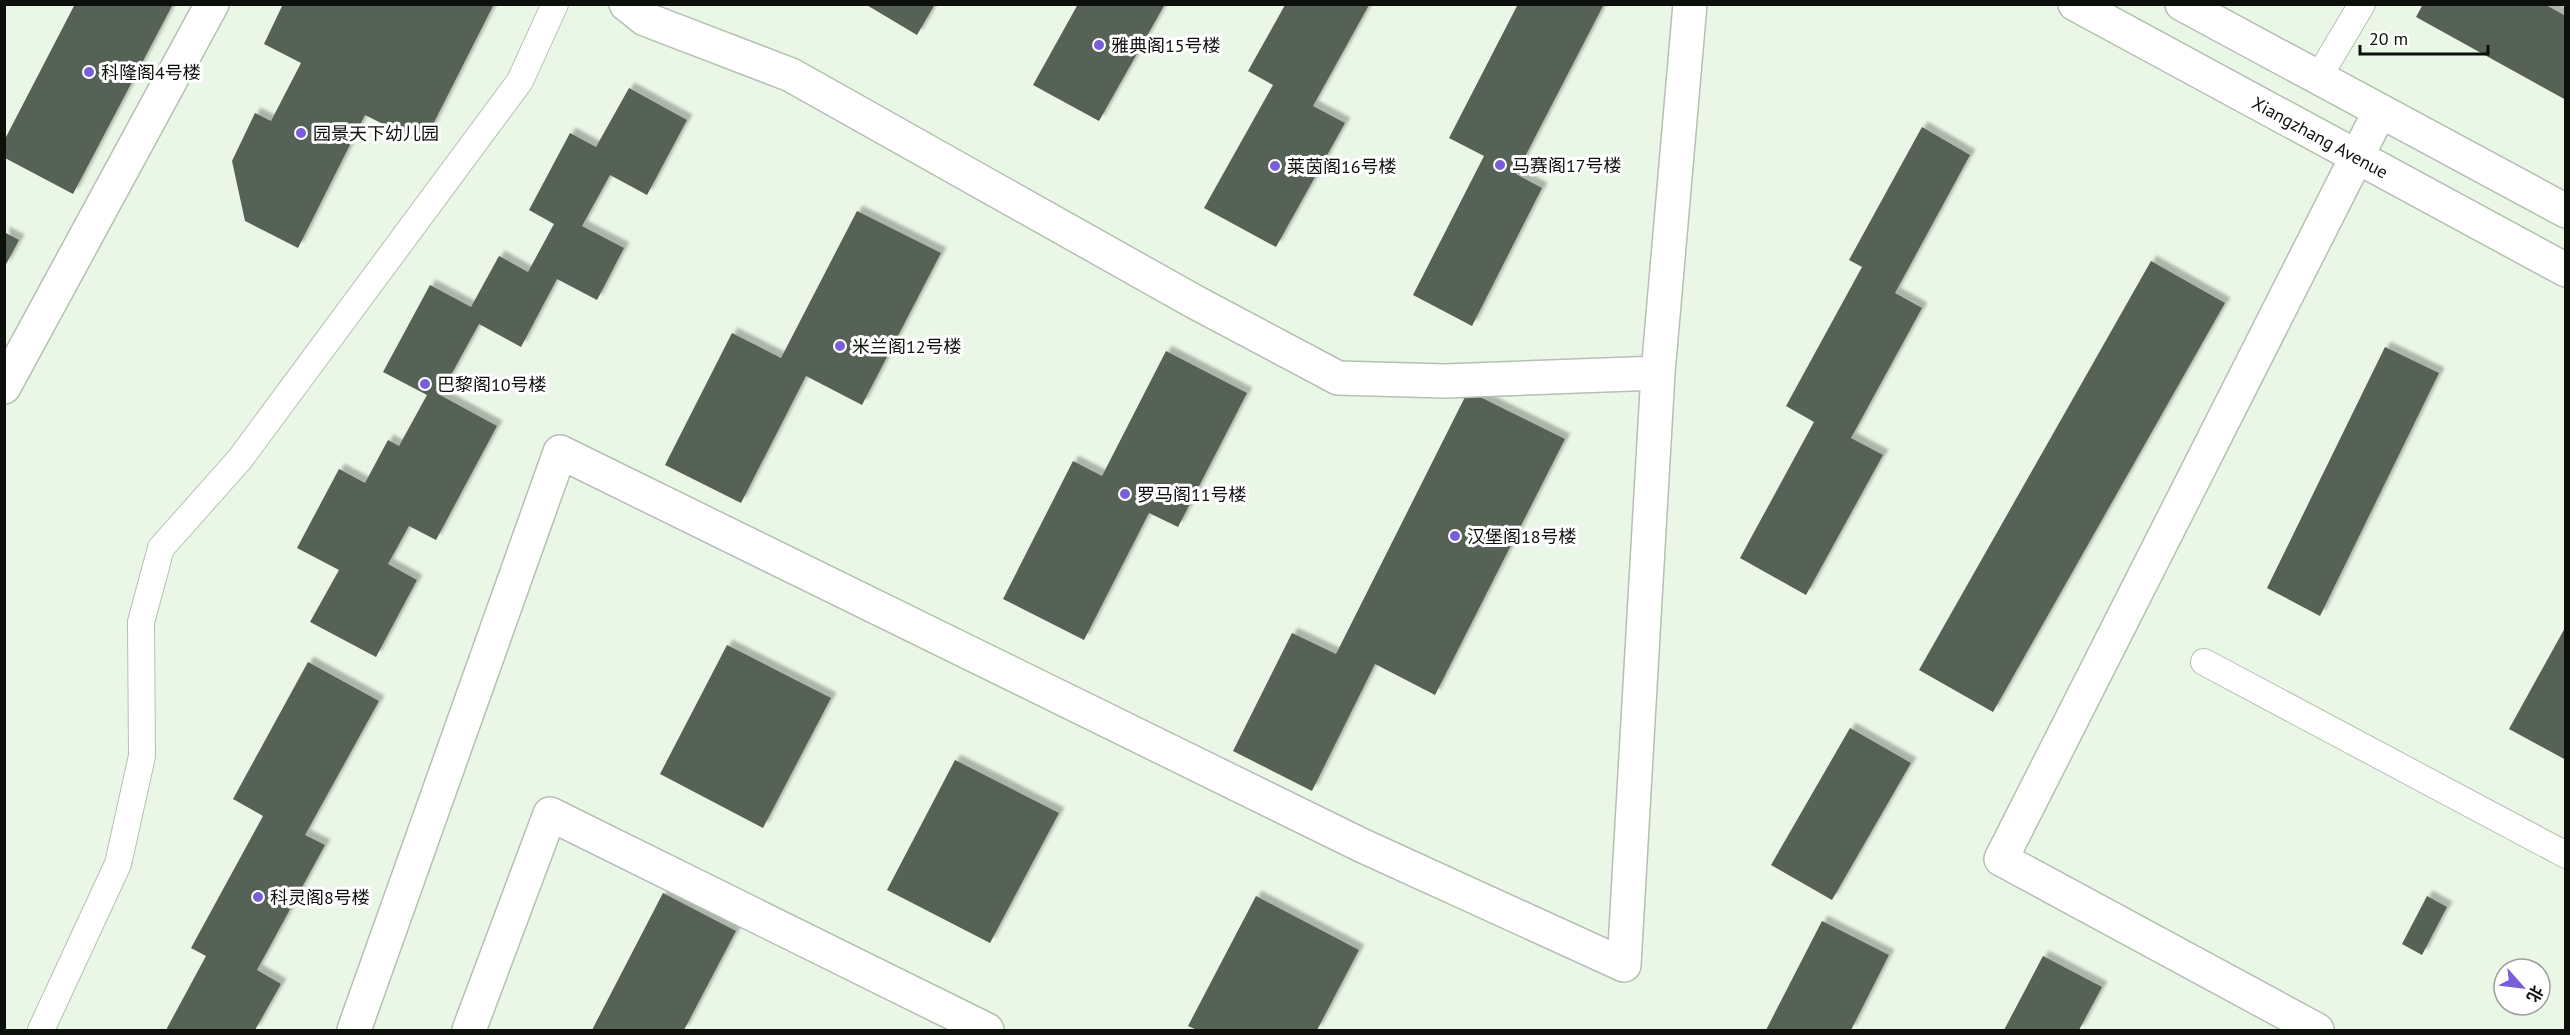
<svg xmlns="http://www.w3.org/2000/svg" width="2570" height="1035" viewBox="0 0 2570 1035" font-family="'PT Sans','Noto Sans SC',sans-serif">
  <style>
    .building { fill: #576255; filter: url(#shadow) }
    .lines { fill: none; stroke-linecap: round; stroke-linejoin: round }
    .service-casing { stroke: #b4c0b1; stroke-width: 28 }
    .minor-casing { stroke: #b4c0b1; stroke-width: 36 }
    .tertiary-casing { stroke: #b4c0b1; stroke-width: 36 }
    .service { stroke: #fff; stroke-width: 26 }
    .minor { stroke: #fff; stroke-width: 33 }
    .tertiary { stroke: #fff; stroke-width: 33 }
    .poi-dot { fill: #785ed9; stroke: #fff; stroke-width: 2 }
    .labels { text-anchor: middle; dominant-baseline: central; stroke-width: 6; stroke-linejoin: round; paint-order: stroke }
    .poi-label { font-size: 18px; fill: #0c100b; stroke: #fff; text-anchor: start }
    .street-label { font-size: 18px; fill: #0c100b; stroke: #fff }
  </style>
  <defs>
    <filter id="shadow"><feDropShadow dx="5.5" dy="-5.5" stdDeviation="1.5" flood-color="#0004"/></filter>
  </defs>
  <rect width="100%" height="100%" fill="#eaf7e7"/>
  <path class="building" d="M75,4h98l-100,190 -68,-36v-19z
    M283,4h211l-71,140 -58,-29 -67,133 -53,-27 -13,-60 23,-48 16,8 30,-58 -37,-19z
    M865,4h70l-18,31z
    M1078,4h87l-66,117 -66,-36z
    M1518,4h86l-88,170 26,14 -70,138 -59,-31 71,-139 -35,-18z
    M2423,4h121l22,12v84l-150,-83z
    M1285,5h84l-56,101 32,17 -69,124 -72,-39 69,-123 -25,-14z
    M629,88l58,32 -40,75 -37,-20 -28,51 42,22 -27,52 -40,-21 -36,68 -42,-23 -39,71 57,31 -61,114 -27,-14 -21,38 29,16 -41,77 -66,-35 29,-52 -42,-22 42,-79 26,14 23,-43 11,6 28,-51 -44,-23 47,-87 41,22 28,-51 29,16 26,-48 -25,-14 41,-77 26,14z
    M1922,127l48,28 -75,138 27,15 -71,130 32,17 -77,140 -66,-37 74,-136 -28,-16 76,-139 -13,-7z
    M857,211l84,42 -79,152 -56,-29 -65,127 -76,-38 67,-132 49,25z
    M4,232l15,8 -15,28z
    M2151,261l74,42 -232,409 -74,-42z
    M2385,347l54,26 -119,243 -53,-28z
    M1166,351l81,42 -69,134 -29,-14 -65,127 -81,-41 70,-138 29,15z
    M1468,391l97,48 -130,256 -60,-31 -63,127 -79,-40 59,-118 44,21z
    M2566,626v134l-57,-31z
    M727,645l104,53 -68,130 -103,-54z
    M308,662l71,39 -74,134 20,10 -68,125 24,14 -26,46h-89l40,-74 -15,-8 72,-132 -30,-17z
    M1850,728l61,35 -79,137 -61,-35z
    M955,760l104,53 -69,130 -103,-53z
    M663,893l73,38 -52,99h-92z
    M1256,896l103,54 -42,80h-120l-9,-4z
    M2427,896l20,11 -25,48 -20,-11z
    M1822,921l67,34 -38,75h-85z
    M2043,956l59,31 -23,43h-75z"/>
  <g class="lines">
    <defs>
      <path id="service" d="M2318,78l44,-74
        M2204,662l362,193
        M41,1030l77,-166 24,-108 -1,-134 20,-74 79,-89 280,-378 35,-77"/>
      <path id="minor" d="M626,4l19,15 146,56 404,227 143,76 107,3 213,-8
        M4,387l208,-383
        M354,1030l206,-578 801,393 263,120 34,-592 32,-369
        M469,1030l81,-216 437,216
        M2317,1030l-316,-171 379,-748"/>
      <g id="tertiary">
        <path id="s1" d="M2075,4l491,266"/>
        <path d="M2182,4l384,207"/>
      </g>
    </defs>
    <use href="#service" class="service-casing"/>
    <use href="#minor" class="minor-casing"/>
    <use href="#tertiary" class="tertiary-casing"/>
    <use href="#service" class="service"/>
    <use href="#minor" class="minor"/>
    <use href="#tertiary" class="tertiary"/>
  </g>
  <g class="poi-dot">
    <circle cx="1099" cy="45" r="6"/>
    <circle cx="89" cy="72" r="6"/>
    <circle cx="301" cy="133" r="6"/>
    <circle cx="1500" cy="165" r="6"/>
    <circle cx="1275" cy="166" r="6"/>
    <circle cx="840" cy="346" r="6"/>
    <circle cx="425" cy="384" r="6"/>
    <circle cx="1125" cy="494" r="6"/>
    <circle cx="1455" cy="536" r="6"/>
    <circle cx="258" cy="897" r="6"/>
  </g>
  <g class="labels">
    <g class="poi-label">
      <text x="1111" y="45">雅典阁15号楼</text>
      <text x="101" y="72">科隆阁4号楼</text>
      <text x="313" y="133">园景天下幼儿园</text>
      <text x="1512" y="165">马赛阁17号楼</text>
      <text x="1287" y="166">莱茵阁16号楼</text>
      <text x="852" y="346">米兰阁12号楼</text>
      <text x="437" y="384">巴黎阁10号楼</text>
      <text x="1137" y="494">罗马阁11号楼</text>
      <text x="1467" y="536">汉堡阁18号楼</text>
      <text x="270" y="897">科灵阁8号楼</text>
    </g>
    <g class="street-label">
      <text stroke="none"><textPath href="#s1" startOffset="279">Xiangzhang Avenue</textPath></text>
    </g>
  </g>
  <rect width="2570" height="1035" fill="none" stroke="#0c100b" stroke-width="12"/>
  <g transform="translate(2522 987) rotate(118)"><circle r="28" fill="#ffffff" stroke="#9e9f9d" stroke-width="1.5"/>
  <path d="M0-4.5L10 22L0 15L-10 22Z" fill="#785ed9"/>
  <text y="-9" font-size="16" font-weight="bold" text-anchor="middle" fill="#0c100b">北</text>
  </g>
  <path d="M2360 45v9h128v-9" fill="none" stroke="#0c100b" stroke-width="3"/>
  <text x="2369" y="45" font-size="18" fill="#0c100b" stroke="#ffffff" stroke-width="4.5" paint-order="stroke">20 m</text>
</svg>
